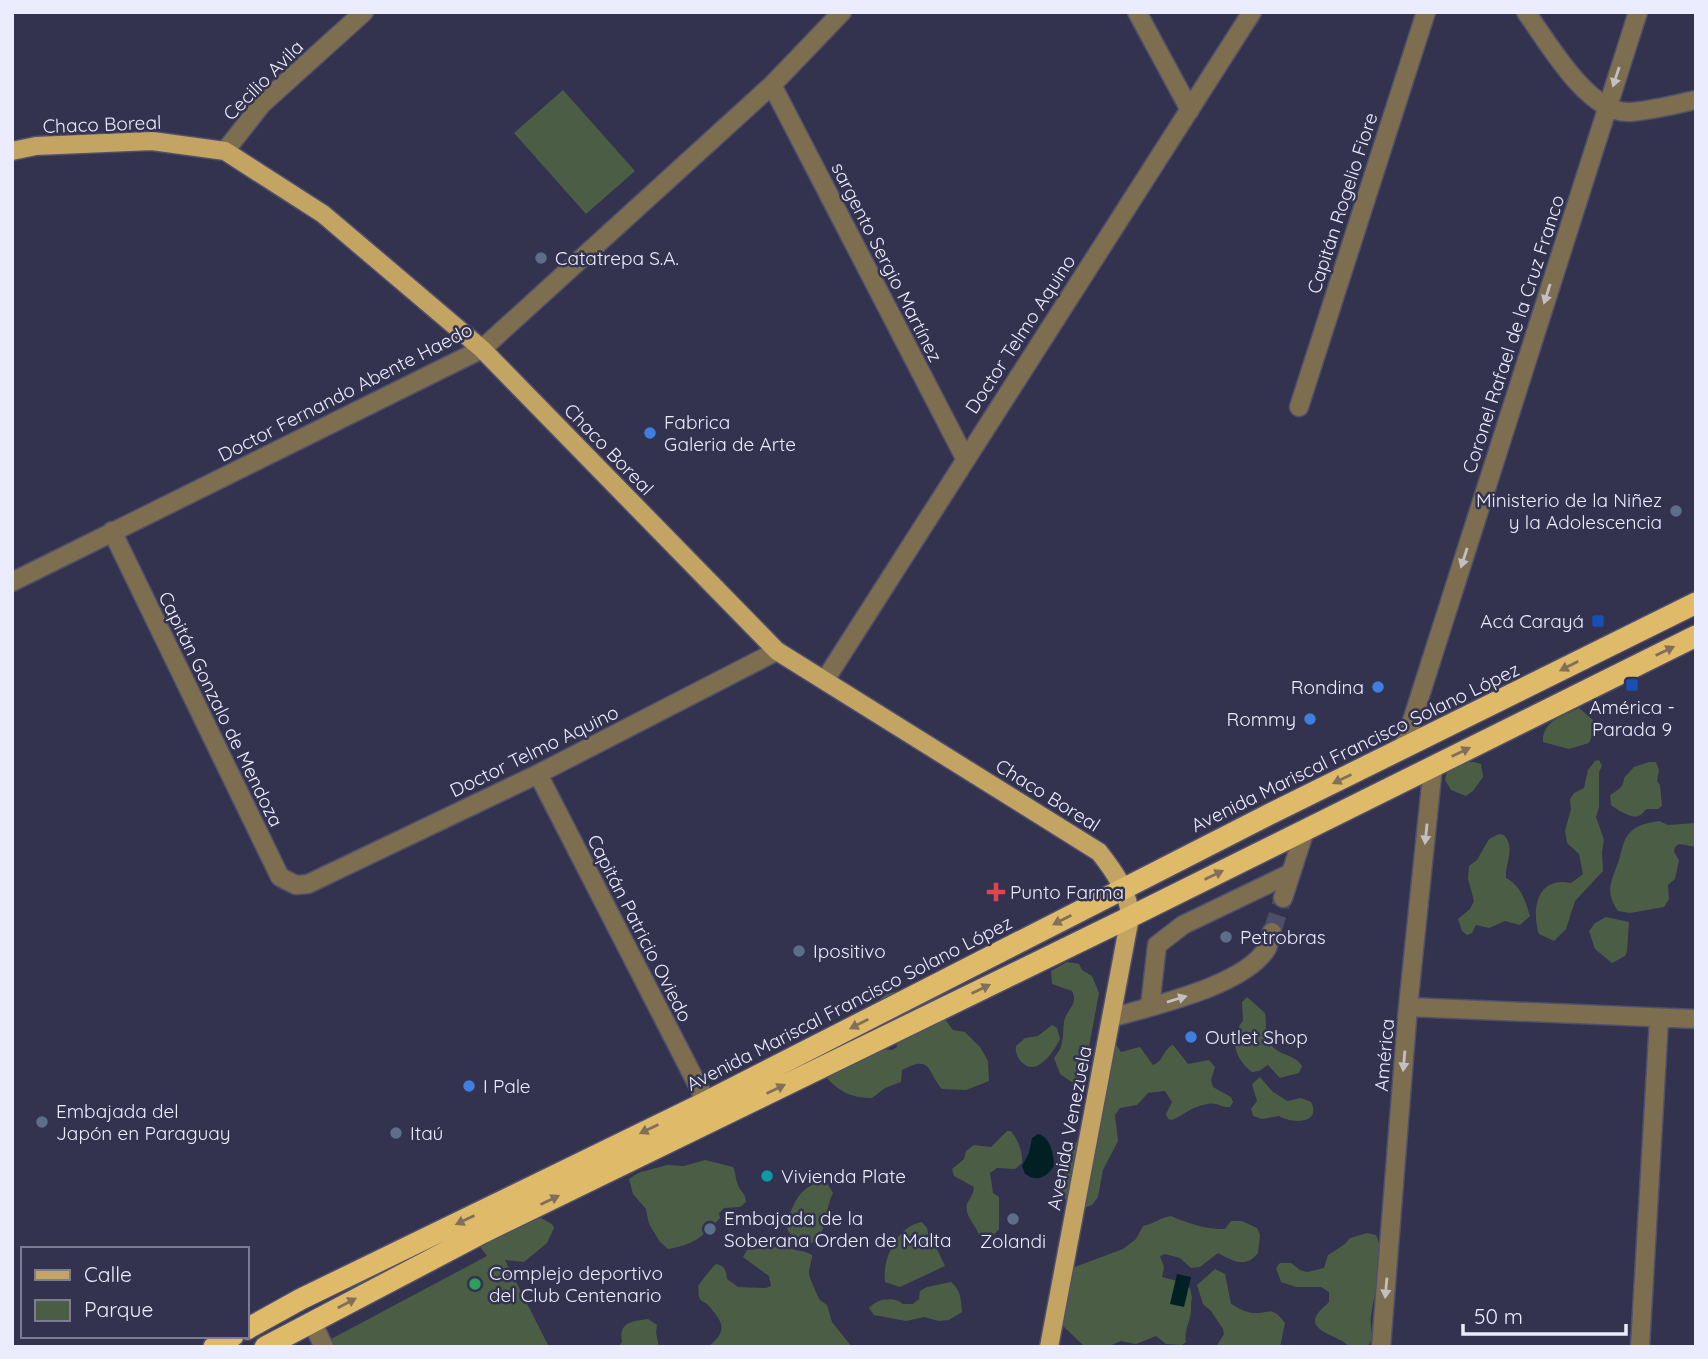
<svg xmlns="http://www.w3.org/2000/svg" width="1708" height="1359" viewBox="0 0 1708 1359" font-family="Quicksand,sans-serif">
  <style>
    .green { fill: #4b5e45 }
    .water { fill: #002024 }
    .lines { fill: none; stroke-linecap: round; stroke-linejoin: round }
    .minor-tunnel { stroke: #4f4e69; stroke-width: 18; stroke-dasharray: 18 9; stroke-linecap: butt }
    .minor-casing { stroke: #50506b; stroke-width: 21 }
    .major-casing { stroke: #50506b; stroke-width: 21 }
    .highway-casing { stroke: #50506b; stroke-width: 24 }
    .minor { stroke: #7d6e4f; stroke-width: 18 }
    .major { stroke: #c3a462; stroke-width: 18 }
    .highway { stroke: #dfba69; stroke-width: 21 }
    .oneway { fill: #c4c0c1 }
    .oneway2 { fill: #806f5b }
    .service-dot { fill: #5c6f8a; stroke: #33324f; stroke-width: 2.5 }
    .shop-dot { fill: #3f7fe0; stroke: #33324f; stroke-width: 2.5 }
    .transit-dot { fill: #1a4fb4; stroke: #33324f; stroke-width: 2.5 }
    .health-dot { fill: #e0444e; stroke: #33324f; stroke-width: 2.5 }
    .culture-dot { fill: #0f9aa8; stroke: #33324f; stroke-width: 2.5 }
    .leisure-dot { fill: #2e9e5b; stroke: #33324f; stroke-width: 2.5 }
    .labels { text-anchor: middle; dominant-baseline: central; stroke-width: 5; stroke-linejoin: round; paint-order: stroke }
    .street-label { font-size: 19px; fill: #ebecfe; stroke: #33324f }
    .poi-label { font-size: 19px; fill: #ebecfe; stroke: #33324f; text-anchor: start }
  </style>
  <rect width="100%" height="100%" fill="#33324f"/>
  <path class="green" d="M563,90l72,81 -49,43 -72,-81z
    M1579,708l14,12v13l-4,10 -20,6 -26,-7c-1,-21 20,-26 36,-34z
    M1599,760l3,6 -3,6v35l-3,10 8,23 -2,12 1,19 -28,30 -9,28 -12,12 -15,-7c-8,-25 -2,-58 32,-51l12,-9 -4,-20 -12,-11 -2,-12 6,-22 -1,-10 4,-6 10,-5 4,-18 7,-9z
    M1457,762h17l7,2 2,13 -10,14 -7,5 -15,-6 -6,-10 2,-9z
    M1649,762h7l3,8 -2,11 3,4 2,21 -4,3h-11c-3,2 -5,6 -9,7 -6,3 -22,-7 -27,-11l-1,-10c8,-5 14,-8 14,-17l10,-11z
    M1659,821l9,4 28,-2v24l-17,-3 -4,3 -1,5 5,8 -4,19 -7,6 1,14 -5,8 -34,6 -12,-2c-15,-21 -5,-32 1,-51 4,-13 4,-25 18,-33 6,-3 15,-5 22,-6z
    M1499,834l5,1c12,14 1,27 2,43 15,8 19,22 24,38l-10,9 -15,-4 -16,7 -13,-3 -4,8 -5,2 -5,-4 -4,-12 12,-10 4,-8 -6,-22 1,-13 8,-6 12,-21z
    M1606,917l23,5 -2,29 -2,5 -13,7 -17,-14 -6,-18 6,-8z
    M1067,962l12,2 3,6 10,6 7,17 -11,59 -5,11 2,12 -5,10h-4l-16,-11 -6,-16c11,-13 8,-21 10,-36 2,-13 15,-17 8,-31l-20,-7 -1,-13z
    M902,991l33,6 9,21 9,12 12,2 15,15 8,14 1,20 -23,9 -24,-1c-15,-17 -10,-35 -40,-19l-1,12 -16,6 -13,10c-21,0 -35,-7 -48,-24l56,-25 12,1 5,-3 -1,-8 -21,-17c3,-22 3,-29 27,-31z
    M1247,997l18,16c2,9 -1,20 4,29 8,14 24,11 33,24l-3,7 -19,5 -12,-13 -9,6 -7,1c-17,-12 -24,-35 -9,-51l-1,-19z
    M1052,1025l5,3 3,11c-5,10 -13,22 -23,27 -12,5 -23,-10 -21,-20l9,-8 13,-2z
    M1115,1043l6,9 19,-5 13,18c11,-4 10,-16 20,-20l15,19 21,-4 6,7 -4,13 2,7 18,10 2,5 -3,5c-9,1 -13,-5 -22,-3 -18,3 -22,10 -36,16l-4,-1 -2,-5 6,-12 -7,-11 -17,2 -11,12 -17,3 -5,7 3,26 -15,29 -5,27 -6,8 -8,3 -9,-2 -9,-6 -5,-8v-8l5,-16v-8l5,-13 16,-15z
    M1260,1077l12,14 15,10 14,-3 10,4c11,22 -19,22 -32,14l-17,3 -9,-3 -2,-7 6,-8 -5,-17z
    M1007,1131h4c7,9 12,21 11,32l-7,6 -18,-1 -7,5 3,20 6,4v32l-6,7 -8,1 -7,-4c-3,-9 -14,-18 -11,-29 3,-7 6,-8 7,-17l-20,-11 -2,-7 12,-10 2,-8 8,-6 17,2z
    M705,1160l28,7c3,6 2,9 4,15 2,9 9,11 9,20l-6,5 -16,1 -5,5 1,5c-17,19 -27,27 -52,31l-8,-7 -11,-18 -3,-15 -13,-15 -4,-15 9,-6 29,-8 17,1z
    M817,1183h10l6,10c-10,17 -4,55 -33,51l-12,-13 -2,-8c8,-18 11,-33 31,-40z
    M1171,1216c15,7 38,14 54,13l6,-8h11l15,7 3,7 -2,18c-13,16 -25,8 -40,0l-18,14 -9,1 -11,-10 -15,-4 -5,2 4,11 -2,10 19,5 9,6 2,10c-2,6 0,12 -2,19 -2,10 -6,14 -4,25l-4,3 -16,-1 -10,-8 -20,8 -15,-3 -14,6h-22l-22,-21 -3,-11 12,-47 51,-19 13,-10 7,-13c11,-2 18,-9 28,-10z
    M541,1218l11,6 2,4 -7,15 -23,19 -19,-2 44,87h-233l171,-91 -9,-12 55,-25z
    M922,1222l5,6 4,18 5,1 9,19 -45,21 -15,-5c-3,-23 12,-56 37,-60z
    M1367,1233l9,2c12,27 -2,54 -5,81 -2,11 5,22 -4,31h-18c-6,-10 -35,-14 -34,-27 0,-6 10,-14 14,-18v-10l-8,-5h-25l-15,-5 -5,-14 4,-5h11l9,7 7,2 17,-4 4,-13 17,-11 5,-6z
    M785,1246c9,6 18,3 27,9 0,7 -3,12 -3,18 0,4 8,22 11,27l7,5 5,17 20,25h-144c20,-16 16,-24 0,-42 -4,-4 -7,-3 -9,-8 -1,-4 0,-8 -1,-11 3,-4 15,-20 18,-22 9,2 10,6 11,15l11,8 28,1 5,-2 -2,-10 -26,-19 4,-7z
    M1215,1269l10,5 6,30c6,3 15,9 23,9 17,1 17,-8 31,10l-5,24h-64l8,-13 -1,-5 -12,-18 -8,-7 -6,-19z
    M951,1282c10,8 10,18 11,30l-13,8 -10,1 -15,-4 -18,4 -32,-6 -5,-7c8,-9 24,-12 34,-4h10l6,-5 1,-8 7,-4z
    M648,1319l9,6 -1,8 3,14h-41l4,-5c-4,-20 11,-21 26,-23z"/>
  <path class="water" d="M1038,1134c12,3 16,20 16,32 -8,12 -17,16 -29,8l-3,-8 7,-13 3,-15z
    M1177,1274l14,3 -7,30 -14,-3z"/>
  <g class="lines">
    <path class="minor-tunnel" d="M1272,932l11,-34"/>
    <defs>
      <path id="minor" d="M1137,12l53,98
        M1526,12c21,29 61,100 101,100 19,0 49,-8 69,-12
        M772,85l193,373
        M225,151l37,-47 102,-92
        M1299,407l127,-395
        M112,531l168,346 16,8 12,-1 230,-110 239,-123
        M12,582l470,-233 290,-264 70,-73
        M825,680l427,-668
        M1403,749l235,-737
        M538,774l174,339
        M1283,898l22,-68
        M1150,1006l7,-61 26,-20 108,-52
        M1408,1007l288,12
        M1111,1018c40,-12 134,-32 156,-70 2,-5 3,-11 5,-16
        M312,1322l12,25
        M1381,1347l27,-340 25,-241
        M1640,1347l19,-328"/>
      <path id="major" d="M12,151l24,-5 116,-5 73,10 98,63 159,135 295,302 322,201c15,19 30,40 31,65l-81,430"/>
      <path id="highway" d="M247,1329l54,-30 405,-197 560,-286 430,-213
        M214,1347l19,-11
        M265,1347l217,-114 648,-316 566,-281"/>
    </defs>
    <use href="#minor" class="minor-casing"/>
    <use href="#major" class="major-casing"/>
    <use href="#highway" class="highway-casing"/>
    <use href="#minor" class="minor"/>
    <use href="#major" class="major"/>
    <use href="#highway" class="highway"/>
  </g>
  <defs><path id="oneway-solid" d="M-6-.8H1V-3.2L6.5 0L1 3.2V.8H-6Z" transform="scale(1.75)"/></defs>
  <g class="oneway">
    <use href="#oneway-solid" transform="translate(1616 77) rotate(108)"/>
    <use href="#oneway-solid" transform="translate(1547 294) rotate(108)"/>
    <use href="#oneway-solid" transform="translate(1464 558) rotate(108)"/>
    <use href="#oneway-solid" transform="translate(1426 834) rotate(96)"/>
    <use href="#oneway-solid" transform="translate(1177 999) rotate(-17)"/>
    <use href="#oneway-solid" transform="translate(1404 1061) rotate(95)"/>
    <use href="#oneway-solid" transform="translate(1386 1288) rotate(95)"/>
  </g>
  <g class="oneway2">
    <use href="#oneway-solid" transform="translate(1665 651) rotate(-26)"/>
    <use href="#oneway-solid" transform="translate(1569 666) rotate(153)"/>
    <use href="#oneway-solid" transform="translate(1461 752) rotate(-26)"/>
    <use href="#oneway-solid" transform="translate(1342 779) rotate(154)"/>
    <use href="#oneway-solid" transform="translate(1214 875) rotate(-26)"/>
    <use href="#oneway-solid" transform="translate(1062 920) rotate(153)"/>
    <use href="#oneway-solid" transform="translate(981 989) rotate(-26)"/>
    <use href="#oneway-solid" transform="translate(859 1024) rotate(153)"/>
    <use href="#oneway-solid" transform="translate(776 1089) rotate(-26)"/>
    <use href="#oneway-solid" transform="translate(649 1129) rotate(154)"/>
    <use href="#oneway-solid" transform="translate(550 1200) rotate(-26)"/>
    <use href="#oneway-solid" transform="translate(465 1220) rotate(154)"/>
    <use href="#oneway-solid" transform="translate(347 1303) rotate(-28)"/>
  </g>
  <g class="service-dot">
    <circle cx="541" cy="258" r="7"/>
    <circle cx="1676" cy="511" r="7"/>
    <circle cx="1226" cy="937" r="7"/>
    <circle cx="799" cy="951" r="7"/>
    <circle cx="42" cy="1122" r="7"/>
    <circle cx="396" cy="1133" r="7"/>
    <circle cx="1013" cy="1219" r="7"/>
    <circle cx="710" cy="1229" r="7"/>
  </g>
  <g class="shop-dot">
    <circle cx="650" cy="433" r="7"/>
    <circle cx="1378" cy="687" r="7"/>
    <circle cx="1310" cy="719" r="7"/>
    <circle cx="1191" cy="1037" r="7"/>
    <circle cx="469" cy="1086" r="7"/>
  </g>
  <g class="transit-dot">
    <rect x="1591" y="614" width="14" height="14" rx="3.5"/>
    <rect x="1625" y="678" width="14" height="14" rx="3.5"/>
  </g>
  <path class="health-dot" d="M992.5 881.5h7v7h7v7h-7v7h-7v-7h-7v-7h7z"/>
  <circle class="culture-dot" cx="767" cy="1176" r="7"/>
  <circle class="leisure-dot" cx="475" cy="1284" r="7"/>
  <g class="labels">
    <g class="street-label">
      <text transform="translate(263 80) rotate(-45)">Cecilio Avila</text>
      <text transform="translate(102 124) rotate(-2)">Chaco Boreal</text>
      <text transform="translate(1342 203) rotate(-72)">Capitán Rogelio Fiore</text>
      <text transform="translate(887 262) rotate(63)">sargento Sergio Martínez</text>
      <text transform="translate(1020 334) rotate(-57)">Doctor Telmo Aquino</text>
      <text transform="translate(1513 334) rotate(-72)">Coronel Rafael de la Cruz Franco</text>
      <text transform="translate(345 392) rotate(-27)">Doctor Fernando Abente Haedo</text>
      <text transform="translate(609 449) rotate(46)">Chaco Boreal</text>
      <text transform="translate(221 709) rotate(64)">Capitán Gonzalo de Mendoza</text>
      <text transform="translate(1355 747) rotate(-26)">Avenida Mariscal Francisco Solano López</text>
      <text transform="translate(534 751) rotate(-26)">Doctor Telmo Aquino</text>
      <text transform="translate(1048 795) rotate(32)">Chaco Boreal</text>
      <text transform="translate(640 928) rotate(63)">Capitán Patricio Oviedo</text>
      <text transform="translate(849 1003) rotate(-27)">Avenida Mariscal Francisco Solano López</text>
      <text transform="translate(1384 1055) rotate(-85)">América</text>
      <text transform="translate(1069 1128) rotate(-79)">Avenida Venezuela</text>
    </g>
    <g class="poi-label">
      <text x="555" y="258">Catatrepa S.A.</text>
      <text x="664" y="422">Fabrica<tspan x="664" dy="22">Galeria de Arte</tspan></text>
      <text x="1662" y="500" text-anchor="end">Ministerio de la Niñez<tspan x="1662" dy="22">y la Adolescencia</tspan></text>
      <text x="1584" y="621" text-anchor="end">Acá Carayá</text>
      <text x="1364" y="687" text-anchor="end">Rondina</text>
      <text x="1632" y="707" text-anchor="middle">América -<tspan x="1632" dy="22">Parada 9</tspan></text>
      <text x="1296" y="719" text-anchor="end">Rommy</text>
      <text x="1010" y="892">Punto Farma</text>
      <text x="1240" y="937">Petrobras</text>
      <text x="813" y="951">Ipositivo</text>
      <text x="1205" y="1037">Outlet Shop</text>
      <text x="483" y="1086">I Pale</text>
      <text x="56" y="1111">Embajada del<tspan x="56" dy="22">Japón en Paraguay</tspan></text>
      <text x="410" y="1133">Itaú</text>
      <text x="781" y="1176">Vivienda Plate</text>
      <text x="724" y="1218">Embajada de la<tspan x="724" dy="22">Soberana Orden de Malta</tspan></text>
      <text x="1013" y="1241" text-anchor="middle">Zolandi</text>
      <text x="489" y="1273">Complejo deportivo<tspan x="489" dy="22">del Club Centenario</tspan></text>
    </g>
  </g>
  <rect width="1708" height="1359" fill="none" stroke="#ebecfe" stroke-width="28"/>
  <rect x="21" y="1247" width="228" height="91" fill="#33324f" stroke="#7d7c95" stroke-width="2"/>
  <rect x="35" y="1270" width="35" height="10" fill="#c3a462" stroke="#7d7c95" stroke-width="2"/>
  <text x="84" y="1282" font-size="21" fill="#ebecfe">Calle</text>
  <rect x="35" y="1300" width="35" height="21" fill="#4b5e45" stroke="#7d7c95" stroke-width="2"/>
  <text x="84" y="1317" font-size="21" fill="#ebecfe">Parque</text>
  <path d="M1463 1324v10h163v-10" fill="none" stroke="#ebecfe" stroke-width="3.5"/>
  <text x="1474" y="1324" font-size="21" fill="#ebecfe" stroke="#33324f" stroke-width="5" paint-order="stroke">50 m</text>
</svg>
